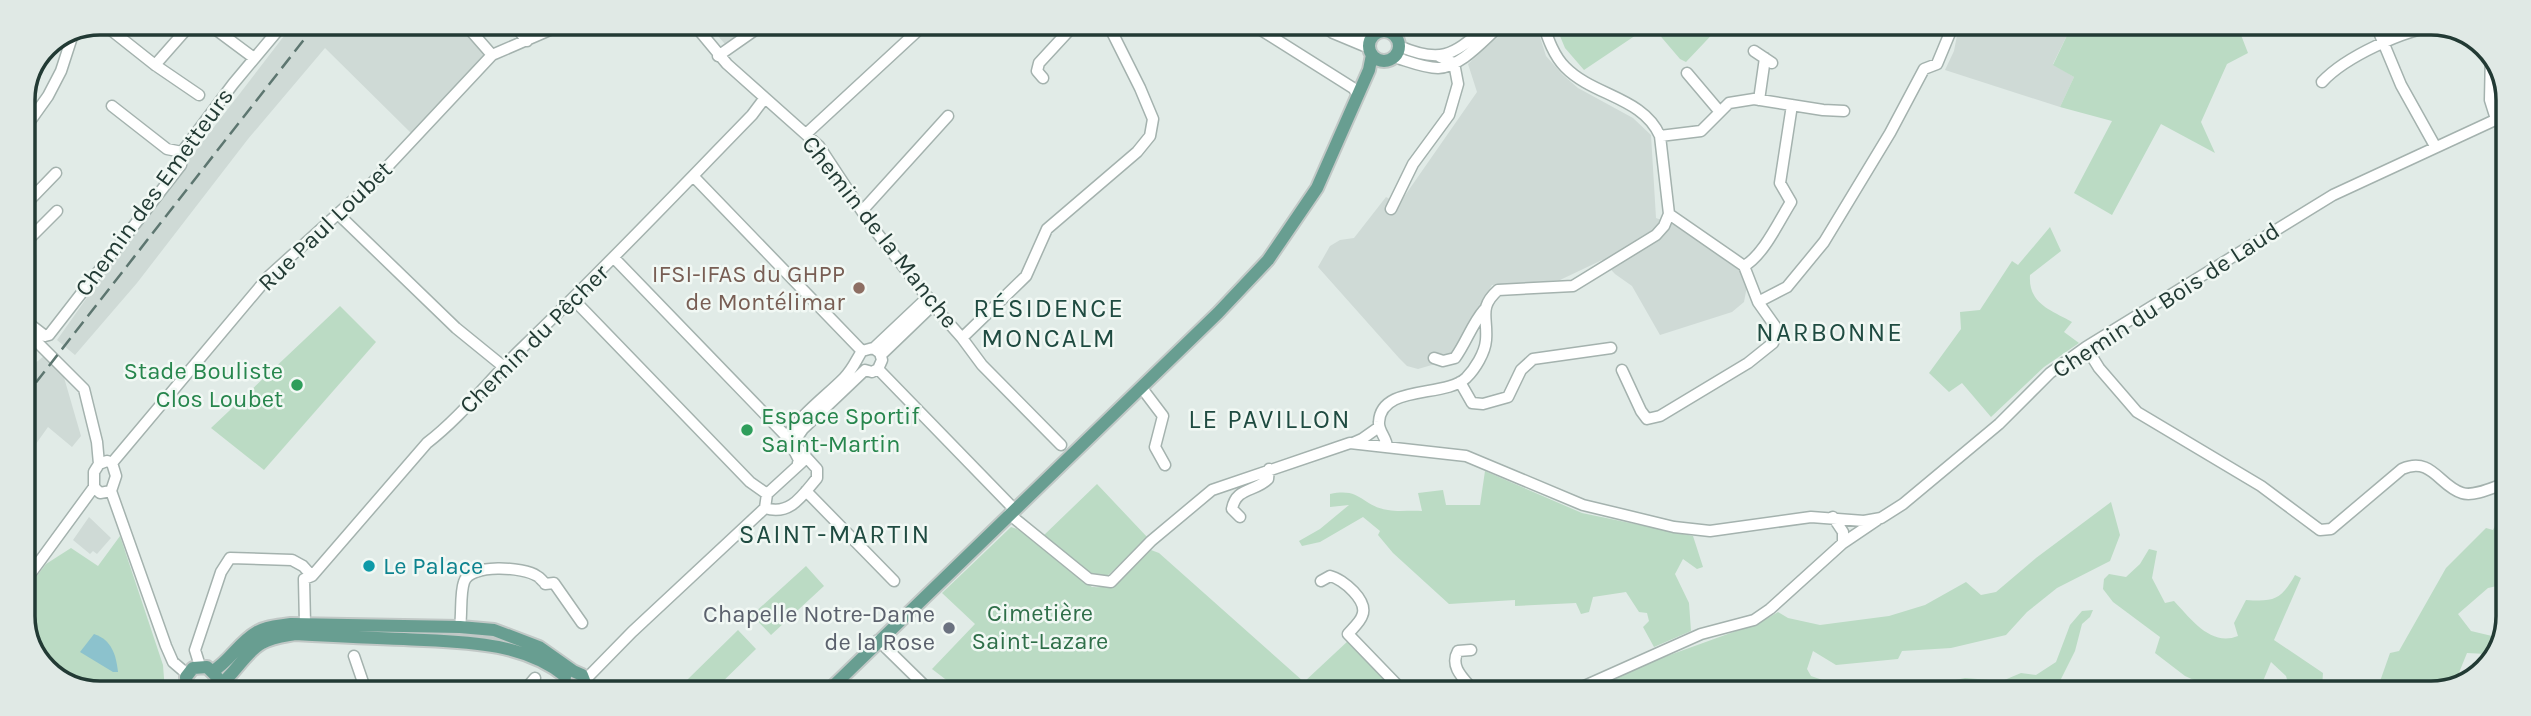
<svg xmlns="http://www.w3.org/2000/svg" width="2531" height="716" viewBox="0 0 2531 716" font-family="Karla,sans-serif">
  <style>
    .built { fill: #cfdad6 }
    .green { fill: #bbdbc4 }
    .water { fill: #8cc2cd }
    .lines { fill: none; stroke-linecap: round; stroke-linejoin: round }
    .minor-casing { stroke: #a4b2ae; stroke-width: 13 }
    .major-casing { stroke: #c1c8c6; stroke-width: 16 }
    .minor { stroke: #fff; stroke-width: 10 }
    .major { stroke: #689e91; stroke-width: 12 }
    .rail { stroke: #5d7670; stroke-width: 2.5; stroke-dasharray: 14 7; stroke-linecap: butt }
    .education-dot { fill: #8d6e63; stroke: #f1f8f4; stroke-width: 2.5 }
    .leisure-dot { fill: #2e9e5b; stroke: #f1f8f4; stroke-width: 2.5 }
    .culture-dot { fill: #0f9aa8; stroke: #f1f8f4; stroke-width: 2.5 }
    .worship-dot { fill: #6b7280; stroke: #f1f8f4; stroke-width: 2.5 }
    .labels { text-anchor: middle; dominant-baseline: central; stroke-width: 5; stroke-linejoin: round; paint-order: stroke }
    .street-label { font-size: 24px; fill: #223a34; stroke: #f1f8f4 }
    .education-label { font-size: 24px; fill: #785e54; stroke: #f1f8f4; text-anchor: end }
    .leisure-label { font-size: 24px; fill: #27864d; stroke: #f1f8f4; text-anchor: end }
    .culture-label { font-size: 24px; fill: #0d838f; stroke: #f1f8f4; text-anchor: start }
    .park-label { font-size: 24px; fill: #2f6f49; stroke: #f1f8f4 }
    .worship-label { font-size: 24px; fill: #5b616d; stroke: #f1f8f4; text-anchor: end }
    .neighbourhood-label { font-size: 26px; letter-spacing: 2px; fill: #1f4b41; stroke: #f1f8f4 }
    .rim { fill: none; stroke: #223a34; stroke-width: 3.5 }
  </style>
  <rect width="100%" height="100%" fill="#e1ebe7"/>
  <path class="built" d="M294,23h162l28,32 -73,78 -86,-85 -77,91 -111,144 -62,72 -18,-15 77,-109z
    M701,23h54l-30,21 -15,-17 -4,3z
    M1512,24h24l10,32 17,19 15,13 55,30 18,17 5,83 27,10 59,43 5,15 -3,16 -12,10 -72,23 -28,-49 -17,-12 -13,-14 -42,20 -68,5 -43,75 -31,9 -11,-3 -8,-8 -81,-91 12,-21 10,-6 14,-2 32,-41 13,7 78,-112 -9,-28z
    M1959,25h113l-19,39 21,13 -14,30 -115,-37 9,-19z
    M44,356l19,18 18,62 -9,11 -24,-20 -25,35v-89z
    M89,517l22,21 -14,16 -4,-3 -3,3 -17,-14z"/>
  <path class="green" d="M1555,24h167l-36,38 -6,-3 -29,-34 -67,45 -19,-22z
    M2072,25h148l21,10 7,18 -21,11 -26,58 14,31 -54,-29 -49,91 -38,-22 38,-72 -52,-14 14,-30 -21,-12z
    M2050,227l11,24 -31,24c-2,29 21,35 42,47l-8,10 15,11 -35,24 -53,50 -29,-34 -13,9 -20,-19 32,-44 -1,-17 20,-2 32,-49 6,4z
    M340,306l36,36 -112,128 -53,-42z
    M1485,471l97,42 111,23 10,31 -6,2 -14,-10 -8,15 14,29 2,28 -37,16 -11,-20 6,-6 -2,-8 -8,-1 -13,-20 -33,5 -4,15 -8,2 -5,-11 -61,3v-6l-66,4 -56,-51 -15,-18 2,-4 -17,-14 -43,25 -18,4 -3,-5 21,-12 29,-24 -19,2v-13c32,-7 31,12 58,16 11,2 23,0 34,1l-4,-18 25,-3 3,15h34z
    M1097,484l51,54 -44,41 -15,-5 -47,-37z
    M2111,502l9,33 -10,26 -53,27 -30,24 -21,23 -55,13 -49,3 -4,8 -62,6 -23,-14 -6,18 4,7 26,9 8,8 -261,-1 47,-23 130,-47 17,-10 10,6 32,7 69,-9 36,-11 41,-23 15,13 15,-3 40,-34z
    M2506,504v80l-18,4 -30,26 13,17 21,5 -6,18 -19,-1 -13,32c-33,12 -45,9 -76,2l12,-34 9,-2 47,-83 40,-40 7,2z
    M1011,527l9,3 72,57c31,2 37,-19 59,-37l8,3 145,129 45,-42 48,52h-435l-30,-23 43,-45 -33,-31z
    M120,536l43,129 2,26h-85l-38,-24 -19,-45v-28l23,-30 25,-16 27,18z
    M2149,549l8,2 -5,27 13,25 9,-2c17,18 37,46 64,35l-4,-13 12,-23c28,2 35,0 49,-25l6,3 -27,62 49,33 -1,14 -9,6h-22l-5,-17 -15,-14 -13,31h-24l-12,-8 -11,3 -26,-12 -30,-23 5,-16 -47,-35 -10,-13 1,-10 5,-5 17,3 14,-13z
    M806,566l18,20 -53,49 -19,-20z
    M2093,610l-3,7 -8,7 -7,27 -15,30 -1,8 3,4h-170l73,-15 37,3 19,-8 15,2 20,-13 14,-37 12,-14z
    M738,630l18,19 -43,42h-15l-11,-11z"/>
  <path class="water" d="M94,634c18,6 22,21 24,38h-5l-33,-20z"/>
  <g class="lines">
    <defs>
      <path id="minor" d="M102,23l53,42 44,30
        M207,23l47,35
        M464,23l28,32
        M513,23l14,18
        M693,23l34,41 92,82 52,79 62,80 29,33 20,27 79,80
        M1321,24l12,9 36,15
        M1335,24l15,8 21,7
        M2376,25l25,60 34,61
        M1261,30l92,58 5,6
        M1399,46c46,20 56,6 91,-22
        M1754,51l18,12
        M2491,53l-1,47 6,19
        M718,56l47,-33
        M1394,57c14,4 30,11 44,11 24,-1 47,-30 64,-44
        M155,65l37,-42
        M1687,73l33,39
        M1043,78l-6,-7 2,-8 36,-39
        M2322,82c23,-25 83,-53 117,-56
        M1759,100l6,-42
        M112,106l55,43 15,3
        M23,131l25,-35 13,-25 12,-37
        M806,134l119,-110
        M1660,136l41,-5 28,-28 25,-4 69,11 21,1
        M694,177l168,174
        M23,207l33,-34
        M1391,209l22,-45 36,-49 9,-31 -4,-21 -14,-6
        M862,211l86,-95
        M338,214l118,114 48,39
        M23,245l34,-34
        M614,258l173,179
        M1744,266c19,-10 35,-45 47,-64l-11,-19 12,-78
        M573,299l177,183 17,12
        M1758,302l29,-15 37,-45 66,-109 34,-64 13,-5 15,-36 -3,-3
        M23,319l22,17 4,-1 132,-170 1,-13 51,-68 51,-61
        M23,328l61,61 13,53 2,22
        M962,338l64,-62 21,-47 90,-77 13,-16 3,-17 -13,-31 -32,-64
        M2086,347l13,21 38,44 124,74 59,44 11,-1 71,-60c30,-13 37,17 60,24 12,4 32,-6 44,-10
        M874,348l54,-51
        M881,355l52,-50
        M1434,358l9,3 12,-3c11,-15 17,-34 29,-48
        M878,369l136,140
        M1622,370l19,41 6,8 13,-3 88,-53 25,-20 3,-8 -1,-9 -17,-24 -14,-36 -75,-52
        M1460,382l12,21 11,1 25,-7 13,-27 12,-11 78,-11
        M1141,387l22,29 -8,31 10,18
        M1353,443l9,-4 17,-12
        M1387,447c0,-9 -9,-16 -8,-25 2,-38 66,-24 87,-44 9,-9 19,-25 20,-38 2,-23 -8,-32 12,-50l75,-4 83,-51 8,-9 5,-12 -9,-78c-17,-39 -67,-40 -95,-69 -11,-11 -17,-28 -22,-43
        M107,461l5,2 4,13 -5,15 -11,2 -6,-6v-15l5,-8z
        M112,463l157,-187 104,-94 119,-127 74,-32
        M798,463l1,-3 -12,-23c14,-23 38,-40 57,-59 9,-9 12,-18 18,-27l11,-3 7,5 2,7 -4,9
        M111,491l55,155 7,16 14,12
        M806,491l88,90
        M765,508c25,8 37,-12 52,-30v-9l-20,-22 -1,-8 7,-10 62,-59 7,2 6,-3
        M765,508l2,-14 35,-32
        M1009,514l80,65 22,3 40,-41 61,-51 138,-47 116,13 117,49 91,22 36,4 101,-14 53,4 17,-3 22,-14 96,-80 51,-51 36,-26 247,-152 175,-81
        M1240,517l-8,-8c4,-22 23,-17 36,-30l1,-10
        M1843,543l34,-23
        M1321,581l9,-5c13,3 39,25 32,40 -2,6 -9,12 -14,18l56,58
        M23,584l71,-97
        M305,624l-1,-45 8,-3 115,-133c35,-27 62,-63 94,-94 79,-76 154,-155 231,-234l12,-16
        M460,627c2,-14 0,-34 4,-45 6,-19 60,-15 73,-6 1,0 8,7 8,8l9,-1 28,40
        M878,640l53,52
        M1471,650l-13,1c-9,16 6,28 17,41
        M354,656l12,35
        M200,666l-5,-16 26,-78 9,-14 62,2 11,6 9,10
        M585,680l47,-48 133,-124
        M396,691l3,-2 4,2
        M524,691l11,-13
        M1571,692l130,-58 53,-14 16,-11 73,-66v-11l-10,-15"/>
      <path id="major" d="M1369 46a15 15 0 1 1 30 0a15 15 0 1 1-30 0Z
        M213,671c17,-10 26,-29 44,-39 10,-6 22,-6 34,-8l169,3 34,3 45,17 34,24 9,4 3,8 -6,8
        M565,676l-1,9 6,6
        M217,687c18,-12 27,-34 45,-44 10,-6 22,-7 33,-9 36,2 72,4 109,5 54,3 116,1 161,37
        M187,691l-1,-14 7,-9 14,-1 10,10
        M827,692l391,-379 50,-53 49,-72 52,-118 3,-15"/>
    </defs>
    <use href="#minor" class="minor-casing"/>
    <use href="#major" class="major-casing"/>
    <use href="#minor" class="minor"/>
    <use href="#major" class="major"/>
    <path class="rail" d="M23,399l294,-376"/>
  </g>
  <circle class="education-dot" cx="859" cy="288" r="7"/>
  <g class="leisure-dot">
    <circle cx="297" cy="385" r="7"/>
    <circle cx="747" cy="430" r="7"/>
  </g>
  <circle class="culture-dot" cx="369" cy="566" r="7"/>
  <circle class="worship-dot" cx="949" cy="628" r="7"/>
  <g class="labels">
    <g class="street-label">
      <text transform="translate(154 192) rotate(-54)">Chemin des Emetteurs</text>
      <text transform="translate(325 226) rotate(-44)">Rue Paul Loubet</text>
      <text transform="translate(880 232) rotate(52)">Chemin de la Manche</text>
      <text transform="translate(2166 300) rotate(-33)">Chemin du Bois de Laud</text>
      <text transform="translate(534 339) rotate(-45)">Chemin du Pêcher</text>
    </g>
    <g class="education-label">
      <text x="845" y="274">IFSI-IFAS du GHPP<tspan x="845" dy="28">de Montélimar</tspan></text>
    </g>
    <g class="leisure-label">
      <text x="283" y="371">Stade Bouliste<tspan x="283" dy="28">Clos Loubet</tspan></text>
      <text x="761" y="416" text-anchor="start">Espace Sportif<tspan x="761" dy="28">Saint-Martin</tspan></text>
    </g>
    <g class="culture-label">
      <text x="383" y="566">Le Palace</text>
    </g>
    <g class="park-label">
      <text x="1040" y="613">Cimetière<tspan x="1040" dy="28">Saint-Lazare</tspan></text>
    </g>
    <g class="worship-label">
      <text x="935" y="614">Chapelle Notre-Dame<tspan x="935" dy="28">de la Rose</tspan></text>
    </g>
    <g class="neighbourhood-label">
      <text x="1049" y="308">RÉSIDENCE<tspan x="1049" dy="30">MONCALM</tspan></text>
      <text x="1830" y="332">NARBONNE</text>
      <text x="1270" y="419">LE PAVILLON</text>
      <text x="835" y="534">SAINT-MARTIN</text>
    </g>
  </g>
  <path d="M0 0H2531V716H0ZM100 35H2431A65 65 0 0 1 2496 100V616A65 65 0 0 1 2431 681H100A65 65 0 0 1 35 616V100A65 65 0 0 1 100 35Z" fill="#e0e9e5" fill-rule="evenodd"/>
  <path class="rim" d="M100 35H2431A65 65 0 0 1 2496 100V616A65 65 0 0 1 2431 681H100A65 65 0 0 1 35 616V100A65 65 0 0 1 100 35Z"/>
</svg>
